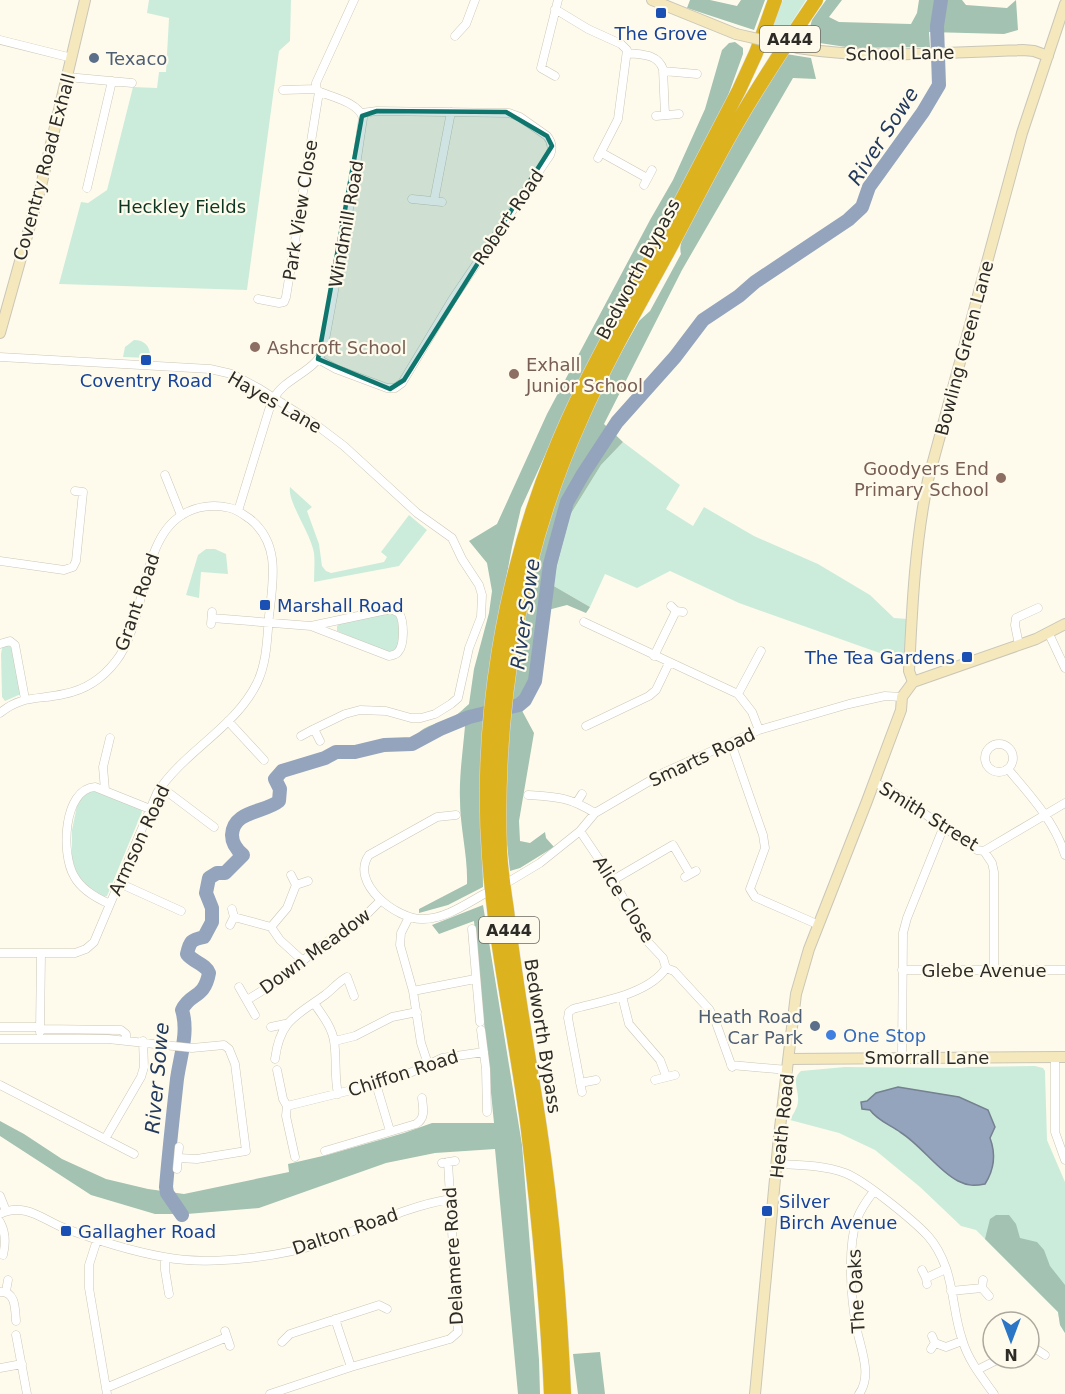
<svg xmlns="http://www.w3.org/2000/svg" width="1065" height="1394" viewBox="0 0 1065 1394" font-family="'DejaVu Sans',sans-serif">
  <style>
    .green { fill: #ccecdb }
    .forest { fill: #a3c2b1 }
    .water { fill: #94a4bd; stroke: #758090; stroke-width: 1.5 }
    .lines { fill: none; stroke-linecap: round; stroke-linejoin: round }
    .river { stroke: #94a4bd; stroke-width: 14 }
    .street-casing { stroke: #cac7b8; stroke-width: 9 }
    .secondary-casing { stroke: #cac7b8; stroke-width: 12 }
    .highway-casing { stroke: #dddddc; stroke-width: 15 }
    .street { stroke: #fff; stroke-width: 8 }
    .secondary { stroke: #f4e8bc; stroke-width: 10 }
    .highway { stroke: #dcb21f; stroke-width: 14 }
    .secondary-bridge-casing { stroke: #cac7b8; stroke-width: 12; stroke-linecap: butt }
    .secondary-bridge { stroke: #f4e8bc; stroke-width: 10 }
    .marked { fill: #0f766e; fill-opacity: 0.2; stroke: #0f766e; stroke-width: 4.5; stroke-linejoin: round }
    .transit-dot { fill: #1a4fb4; stroke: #fffbec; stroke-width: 2 }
    .service-dot { fill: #5c6f8a; stroke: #fffbec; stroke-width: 2 }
    .education-dot { fill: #8d6e63; stroke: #fffbec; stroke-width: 2 }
    .shop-dot { fill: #3f7fe0; stroke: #fffbec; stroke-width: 2 }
    .labels { text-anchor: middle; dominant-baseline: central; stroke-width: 4.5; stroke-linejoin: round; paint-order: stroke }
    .shield { fill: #fffbec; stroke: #6c6961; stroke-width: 1.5 }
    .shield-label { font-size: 16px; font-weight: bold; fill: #2d2b26 }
    .transit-label { font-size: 18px; fill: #164399; stroke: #fffbec; text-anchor: start }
    .street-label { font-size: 18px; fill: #2d2b26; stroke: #fffbec }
    .service-label { font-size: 18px; fill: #4e5e75; stroke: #fffbec; text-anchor: start }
    .park-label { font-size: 18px; fill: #0a3624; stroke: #fffbec }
    .education-label { font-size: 18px; fill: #785e54; stroke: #fffbec; text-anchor: start }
    .shop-label { font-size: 18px; fill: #366cbe; stroke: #fffbec; text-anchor: start }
    .water-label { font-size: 20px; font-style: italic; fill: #22395e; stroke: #fffbec }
  </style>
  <rect width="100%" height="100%" fill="#fffbec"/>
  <path class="green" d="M149,0h142l-1,41 -11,10 -32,239 -188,-6 22,-82 7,1 19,-13 26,-103 24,1 2,-16h7l3,-54 -22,-5z
    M783,0h23l-25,39 -13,-2z
    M134,340c11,0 17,7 16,18l-27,-1 2,-10z
    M623,442l57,43 -14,24 27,17 11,-19 50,29 64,28 52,31 24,23 14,1 -3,43 -166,-59 -69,-32 -33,17 -32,-14 -15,33 -38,-22 18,-70 31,-50z
    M290,487l22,20 -5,4 12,33 3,22 4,5 5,2 53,-11 3,-5 -6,-5 28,-37 18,15 -28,36 -85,16c0,-10 1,-20 0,-29 -3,-19 -27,-52 -24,-66z
    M206,549h9l11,5 2,20 -27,-2 -2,26 -13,-3 12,-40z
    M389,613l7,2c6,11 7,33 -7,38l-52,-22v-5l3,-3z
    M8,645l5,4 8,45 -16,7 -3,-4 -1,-43 1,-6z
    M93,790l47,17 2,5 -35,84 -3,1 -23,-15 -6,-11 -3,-13v-28l6,-29 4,-6z
    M1035,1066l8,2 2,3 2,69 18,42v151l-5,-8 -2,-13 -82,-82 -15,-4 -41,-39 -45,-37 -36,-17 -49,-13c3,-6 8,-13 8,-19 1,-11 -7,-22 3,-30l44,-4 115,1 8,-1z"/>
  <path class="forest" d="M690,0h20l27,6 4,-6h24l-11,30 -67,-22z
    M826,0h16l-13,17 10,5 72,2 6,-11 2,-13h43l4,5 41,3 9,-8 2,30 -14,4 -75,-2 1,15 -77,1 -47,-7 6,-21z
    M735,42l8,6v6l-18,50 -93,179 -50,91 -61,134 -9,39 -24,129 -7,77 2,134 -35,18 -29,8v-4l48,-25c1,-28 -7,-56 -7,-84 -1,-24 3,-50 5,-74 -19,-1 -30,8 -45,19l-7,-4c6,-15 24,-17 36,-22 8,-3 14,-10 20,-15l5,-35 15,-56 3,-22 -5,-28 -18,-22 28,-17 50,-110 103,-194 23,-40 32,-71 17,-59 7,-7z
    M786,54l25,4 5,21 -23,-1 -111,192 -78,154 19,18 -22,23 -31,50 -18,70 38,22 -4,6 -19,-8 -23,6 -9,70 -10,19 -6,5 15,28 -15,88 1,20 10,2 15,-11 1,6 8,9 -34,21 -10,3 -6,-53 5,-97 10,-70 16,-85 15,-53 41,-107 48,-85 11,-10 31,-57c-9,-24 88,-172 105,-200z
    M483,905l39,240 17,215 1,34h-22l-23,-245 -60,4 -49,10 -127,45 -72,6h-32l-64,-19 -91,-59v-15l24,13 38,25 44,20 42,10 36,5 105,-22 -1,-8 39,-9 77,-22 28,-10h62l-20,-202 -35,13 -7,-9z
    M996,1215h13l7,9 4,14 17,4 7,8 6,16 15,19v48l-5,-8 -2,-13 -73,-73 5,-20z
    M600,1352l5,42h-27l-5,-40z"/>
  <path class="water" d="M898,1087l61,10 29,13 7,17 -5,11c6,16 4,32 -5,46 -11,2 -17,2 -27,-3 -20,-10 -37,-36 -58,-49 -10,-7 -23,-12 -30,-22l-8,-1 -1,-7 6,-1 9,-8z"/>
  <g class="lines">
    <path class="river" d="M182,1215l-15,-22 -1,-6c3,-36 7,-72 11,-108 3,-22 12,-47 5,-69 8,-18 22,-10 27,-37 -3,-9 -16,-11 -22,-19 3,-13 4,-14 17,-17l8,-15v-14l-6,-15 3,-15 8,-5h8l18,-18c-6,-5 -11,-11 -11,-20 1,-25 33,-22 47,-34l1,-12 -5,-10 7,-8 43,-13 11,-6h19l29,-7 28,-1 28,-15 29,-12 50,-12 6,-5 10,-19 15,-117 17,-62 16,-28 34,-52 58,-65 28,-37 36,-24 16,-14 93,-62 14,-13 7,-20 54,-75 16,-27 -2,-59 4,-26"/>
    <defs>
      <path id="street" d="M555,9l33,20 33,15 6,6 -9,69 -20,39
        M455,36l11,-12 9,-24
        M0,40l72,18
        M627,53c14,2 30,0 36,16l2,46
        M663,71l34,3
        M555,76l-14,-8 17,-68
        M67,77l65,6
        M316,89v-6l38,-83
        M656,116l23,-2
        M602,153l45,25
        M644,185l8,-15
        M87,188l25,-107
        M412,199l30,3
        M434,201l17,-89
        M258,299l21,4 5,-1 2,-5 33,-205
        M0,357l210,12 22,5 28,15 55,35 29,22 73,67 35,25 10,21 17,26 3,10 -1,22 -12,31 -11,50 -7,6 -16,10 -14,4h-10l-25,-7 -26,-1 -15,4 -31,15
        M318,359l18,10 51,19h8l7,-5 50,-83 98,-145c3,-7 2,-13 -3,-19l-27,-19 -11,-4 -132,-2 -15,2
        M274,398c11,-20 40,-26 49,-47l29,-159 11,-74c-4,-15 -30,-21 -43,-26l-4,-3 -33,1
        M165,475l16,40
        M238,511l35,-114
        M0,561l64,9 9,-3 3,-6 7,-69 -8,-1
        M671,606l5,5 7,1
        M212,618l99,8 78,30c4,-1 7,-1 9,-4 7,-7 6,-32 1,-39l-8,-4 -80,17
        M584,622l154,72 14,18 7,18
        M211,624l1,-12
        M1049,634l16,34
        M0,644l10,-3 5,4 10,54
        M1019,645l-4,-20 1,-7 22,-10
        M654,656l22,-45
        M738,694l23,-43
        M0,713c22,-18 38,-13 64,-19 21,-4 39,-16 52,-33 30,-38 24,-121 66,-146 14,-9 32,-11 48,-7 8,2 14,7 20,11 31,25 23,62 19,97 -2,23 -2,46 -12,67 -22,45 -73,68 -100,110l-63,149 -8,7 -11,4h-75
        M228,721l36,39
        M586,726l63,-30 7,-6 13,-27
        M301,736l13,-7 6,12
        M731,743l32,92 2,13 -15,41 5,8 64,28
        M985 758a14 14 0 1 1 28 0a14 14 0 1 1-28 0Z
        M1008,769c22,26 47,53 57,86
        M874,782l19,10 84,58 7,1
        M161,787l53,40
        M105,790l-2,-23 7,-29
        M528,795c30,2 41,2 67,18
        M577,802l5,-8
        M456,815l-19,2 -68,38c-20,28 28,65 54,64 22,0 43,-15 61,-25
        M580,831l33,49 35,62 15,16 3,10 8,3 35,38 6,11 17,47
        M984,851l8,12 2,9v98
        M984,851l81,-48
        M685,877l11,-6
        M613,880l60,-35 17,29
        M510,881l30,-18 40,-32 15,-18 70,-41 94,-42 90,-26 36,-8 17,1
        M119,883l62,28
        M296,885l12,-4
        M110,904c-14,-6 -29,-15 -36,-28 -13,-22 -11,-87 21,-89l55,22
        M234,917l37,10 9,13 23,21
        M409,917l-8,16 -1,12 13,46 8,52 7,21
        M230,925l4,-8 -2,-8
        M271,927l16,-19 9,-23 -5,-10
        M472,929l8,93
        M902,970h163
        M239,987l16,28
        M413,991l62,-12
        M622,996l7,28 31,36 6,16
        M247,1000l34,-21 42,-35 35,-21 23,-23
        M314,1003c8,12 18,24 20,38 3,17 0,34 4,53
        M0,1027h40
        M271,1027l14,-3
        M40,1029l81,1 5,4v6
        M481,1030l5,39 1,43
        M40,1032l1,-79
        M0,1039h108l84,9 32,-3 5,4 6,15 11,87 -49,8 -19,-1
        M335,1041l20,-5 37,-19 25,-5
        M1055,1057v75l10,28
        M902,1058l1,-125 4,-15 37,-92
        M275,1059c5,-39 21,-43 50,-64 8,-6 13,-13 22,-18l7,19
        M731,1065l57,5
        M277,1070l6,29 4,7 -1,10 9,41
        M655,1080l20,-5
        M580,1083l16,-3
        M376,1084l14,47
        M0,1085l134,69
        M582,1092l-14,-74 1,-6 4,-3c29,-8 76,-15 93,-41
        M287,1106l89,-22 36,-12 30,-14 42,-6
        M105,1139l36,-62 3,-10 -1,-26
        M325,1151l91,-27c10,-6 7,-16 6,-26
        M442,1163l13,-2
        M777,1164c22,1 46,1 68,9 19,7 68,47 83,63 8,9 14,21 18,32 8,23 8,48 16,71 6,21 19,37 32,55
        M177,1169l2,-22
        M0,1196l6,15
        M0,1214c9,-5 17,-5 26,-3 13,3 25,12 38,17 32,12 66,23 100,29 44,9 116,0 158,-14 43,-15 84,-37 129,-44
        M0,1222c6,11 6,21 3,33
        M97,1240l-8,25v23l18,106
        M165,1258v12l4,24
        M922,1270l4,8 1,6
        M926,1278l20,-9
        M983,1280l-1,8 7,8
        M6,1291l2,-11
        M951,1291l31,-3
        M0,1292c16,-1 15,17 16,29
        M335,1319l16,48
        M225,1331l5,15
        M16,1335l11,59
        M1029,1340l4,7 12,8
        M282,1342l8,-8 89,-29 8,4
        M935,1343l11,4 16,-6
        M931,1349l4,-6 -3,-7
        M0,1368l22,-4
        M977,1370l18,-9 23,-3
        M106,1388l121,-51
        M270,1394l81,-27 99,-28 8,-7 -10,-170
        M859,1394c14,-19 1,-47 -3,-68 -5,-29 -9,-78 1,-107 4,-11 10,-19 17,-28"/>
      <path id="secondary" d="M652,0l84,34
        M798,48c75,12 150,4 225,2l11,1 14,5
        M0,333l41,-147 44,-186
        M913,682l-4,-11c3,-64 6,-128 19,-191l94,-347 43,-129
        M913,682l123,-43 29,-15
        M789,1059l276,-2
        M755,1394l24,-258 17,-142 13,-45 58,-148 34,-91 1,-13 11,-15"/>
      <path id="highway" d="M551,1394c-4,-91 -13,-182 -24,-272 -12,-89 -32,-176 -38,-265 -10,-132 14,-279 64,-402 23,-59 55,-115 85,-172 34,-64 68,-129 101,-193l17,-37 19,-53
        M564,1394c-4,-91 -11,-182 -25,-272 -11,-71 -24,-141 -32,-212 -3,-20 -6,-39 -7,-59 -5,-148 20,-297 81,-432 26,-59 58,-114 89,-171 22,-41 43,-83 66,-123 25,-43 52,-84 80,-125"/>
    </defs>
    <use href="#street" class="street-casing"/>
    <use href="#secondary" class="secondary-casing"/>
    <use href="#highway" class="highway-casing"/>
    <use href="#street" class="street"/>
    <use href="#secondary" class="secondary"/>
    <use href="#highway" class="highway"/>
    <defs>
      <path id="secondary-bridge" d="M736,34l62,14"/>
    </defs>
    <use href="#secondary-bridge" class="secondary-bridge-casing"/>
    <use href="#secondary-bridge" class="secondary-bridge"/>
  </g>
  <path class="marked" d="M377,111l129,1 41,24 5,10 -148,234 -14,9 -72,-30 44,-243z"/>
  <g class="transit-dot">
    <rect x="655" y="7" width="12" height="12" rx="3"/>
    <rect x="140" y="354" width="12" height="12" rx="3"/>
    <rect x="259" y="599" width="12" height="12" rx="3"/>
    <rect x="961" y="651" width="12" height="12" rx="3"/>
    <rect x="761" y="1205" width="12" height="12" rx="3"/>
    <rect x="60" y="1225" width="12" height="12" rx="3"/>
  </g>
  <g class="service-dot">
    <circle cx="94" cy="58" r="6"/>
    <circle cx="815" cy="1026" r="6"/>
  </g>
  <g class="education-dot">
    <circle cx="255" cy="347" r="6"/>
    <circle cx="514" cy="374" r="6"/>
    <circle cx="1001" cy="478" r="6"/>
  </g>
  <circle class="shop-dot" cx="831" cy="1035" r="6"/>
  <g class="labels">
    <g class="shield">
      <rect x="760" y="26" width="60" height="26" rx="4.5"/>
      <rect x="479" y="917" width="60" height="26" rx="4.5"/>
    </g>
    <g class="shield-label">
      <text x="790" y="39">A444</text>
      <text x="509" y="930">A444</text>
    </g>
    <g class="transit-label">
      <text x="661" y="33" text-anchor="middle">The Grove</text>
      <text x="146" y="380" text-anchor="middle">Coventry Road</text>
      <text x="277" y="605">Marshall Road</text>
      <text x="955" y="657" text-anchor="end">The Tea Gardens</text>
      <text x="779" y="1201">Silver<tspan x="779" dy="21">Birch Avenue</tspan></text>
      <text x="78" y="1231">Gallagher Road</text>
    </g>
    <g class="street-label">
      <text transform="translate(900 53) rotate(-1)">School Lane</text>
      <text transform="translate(44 167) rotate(-75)">Coventry Road Exhall</text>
      <text transform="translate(300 210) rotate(-81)">Park View Close</text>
      <text transform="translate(508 217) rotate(-56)">Robert Road</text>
      <text transform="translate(346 224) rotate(-80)">Windmill Road</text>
      <text transform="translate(638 269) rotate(-62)">Bedworth Bypass</text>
      <text transform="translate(964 348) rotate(-75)">Bowling Green Lane</text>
      <text transform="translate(275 402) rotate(30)">Hayes Lane</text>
      <text transform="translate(137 602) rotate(-71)">Grant Road</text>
      <text transform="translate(702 757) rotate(-25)">Smarts Road</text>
      <text transform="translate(929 816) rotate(32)">Smith Street</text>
      <text transform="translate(139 840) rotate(-65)">Armson Road</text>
      <text transform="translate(624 899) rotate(58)">Alice Close</text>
      <text transform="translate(315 951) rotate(-36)">Down Meadow</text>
      <text x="984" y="970">Glebe Avenue</text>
      <text transform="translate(543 1036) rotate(81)">Bedworth Bypass</text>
      <text x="927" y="1057">Smorrall Lane</text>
      <text transform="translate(403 1073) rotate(-18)">Chiffon Road</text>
      <text transform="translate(782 1126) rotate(-84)">Heath Road</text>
      <text transform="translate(345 1231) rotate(-19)">Dalton Road</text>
      <text transform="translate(453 1256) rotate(-93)">Delamere Road</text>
      <text transform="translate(856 1291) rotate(-93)">The Oaks</text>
    </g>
    <g class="service-label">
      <text x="106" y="58">Texaco</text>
      <text x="803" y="1016" text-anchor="end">Heath Road<tspan x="803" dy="21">Car Park</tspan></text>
    </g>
    <g class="park-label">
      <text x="182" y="206">Heckley Fields</text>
    </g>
    <g class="education-label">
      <text x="267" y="347">Ashcroft School</text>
      <text x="526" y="364">Exhall<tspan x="526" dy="21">Junior School</tspan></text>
      <text x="989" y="468" text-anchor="end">Goodyers End<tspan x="989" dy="21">Primary School</tspan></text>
    </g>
    <g class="shop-label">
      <text x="843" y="1035">One Stop</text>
    </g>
    <g class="water-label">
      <text transform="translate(883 136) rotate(-57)">River Sowe</text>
      <text transform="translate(525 614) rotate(-82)">River Sowe</text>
      <text transform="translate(157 1078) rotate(-85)">River Sowe</text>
    </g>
  </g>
  <g transform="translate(1011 1340) rotate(180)"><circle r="28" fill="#fffbec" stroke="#aba89d" stroke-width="1.5"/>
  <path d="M0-4.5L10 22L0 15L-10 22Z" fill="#2c76c6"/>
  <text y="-9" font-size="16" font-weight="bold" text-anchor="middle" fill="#2d2b26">N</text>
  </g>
</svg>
